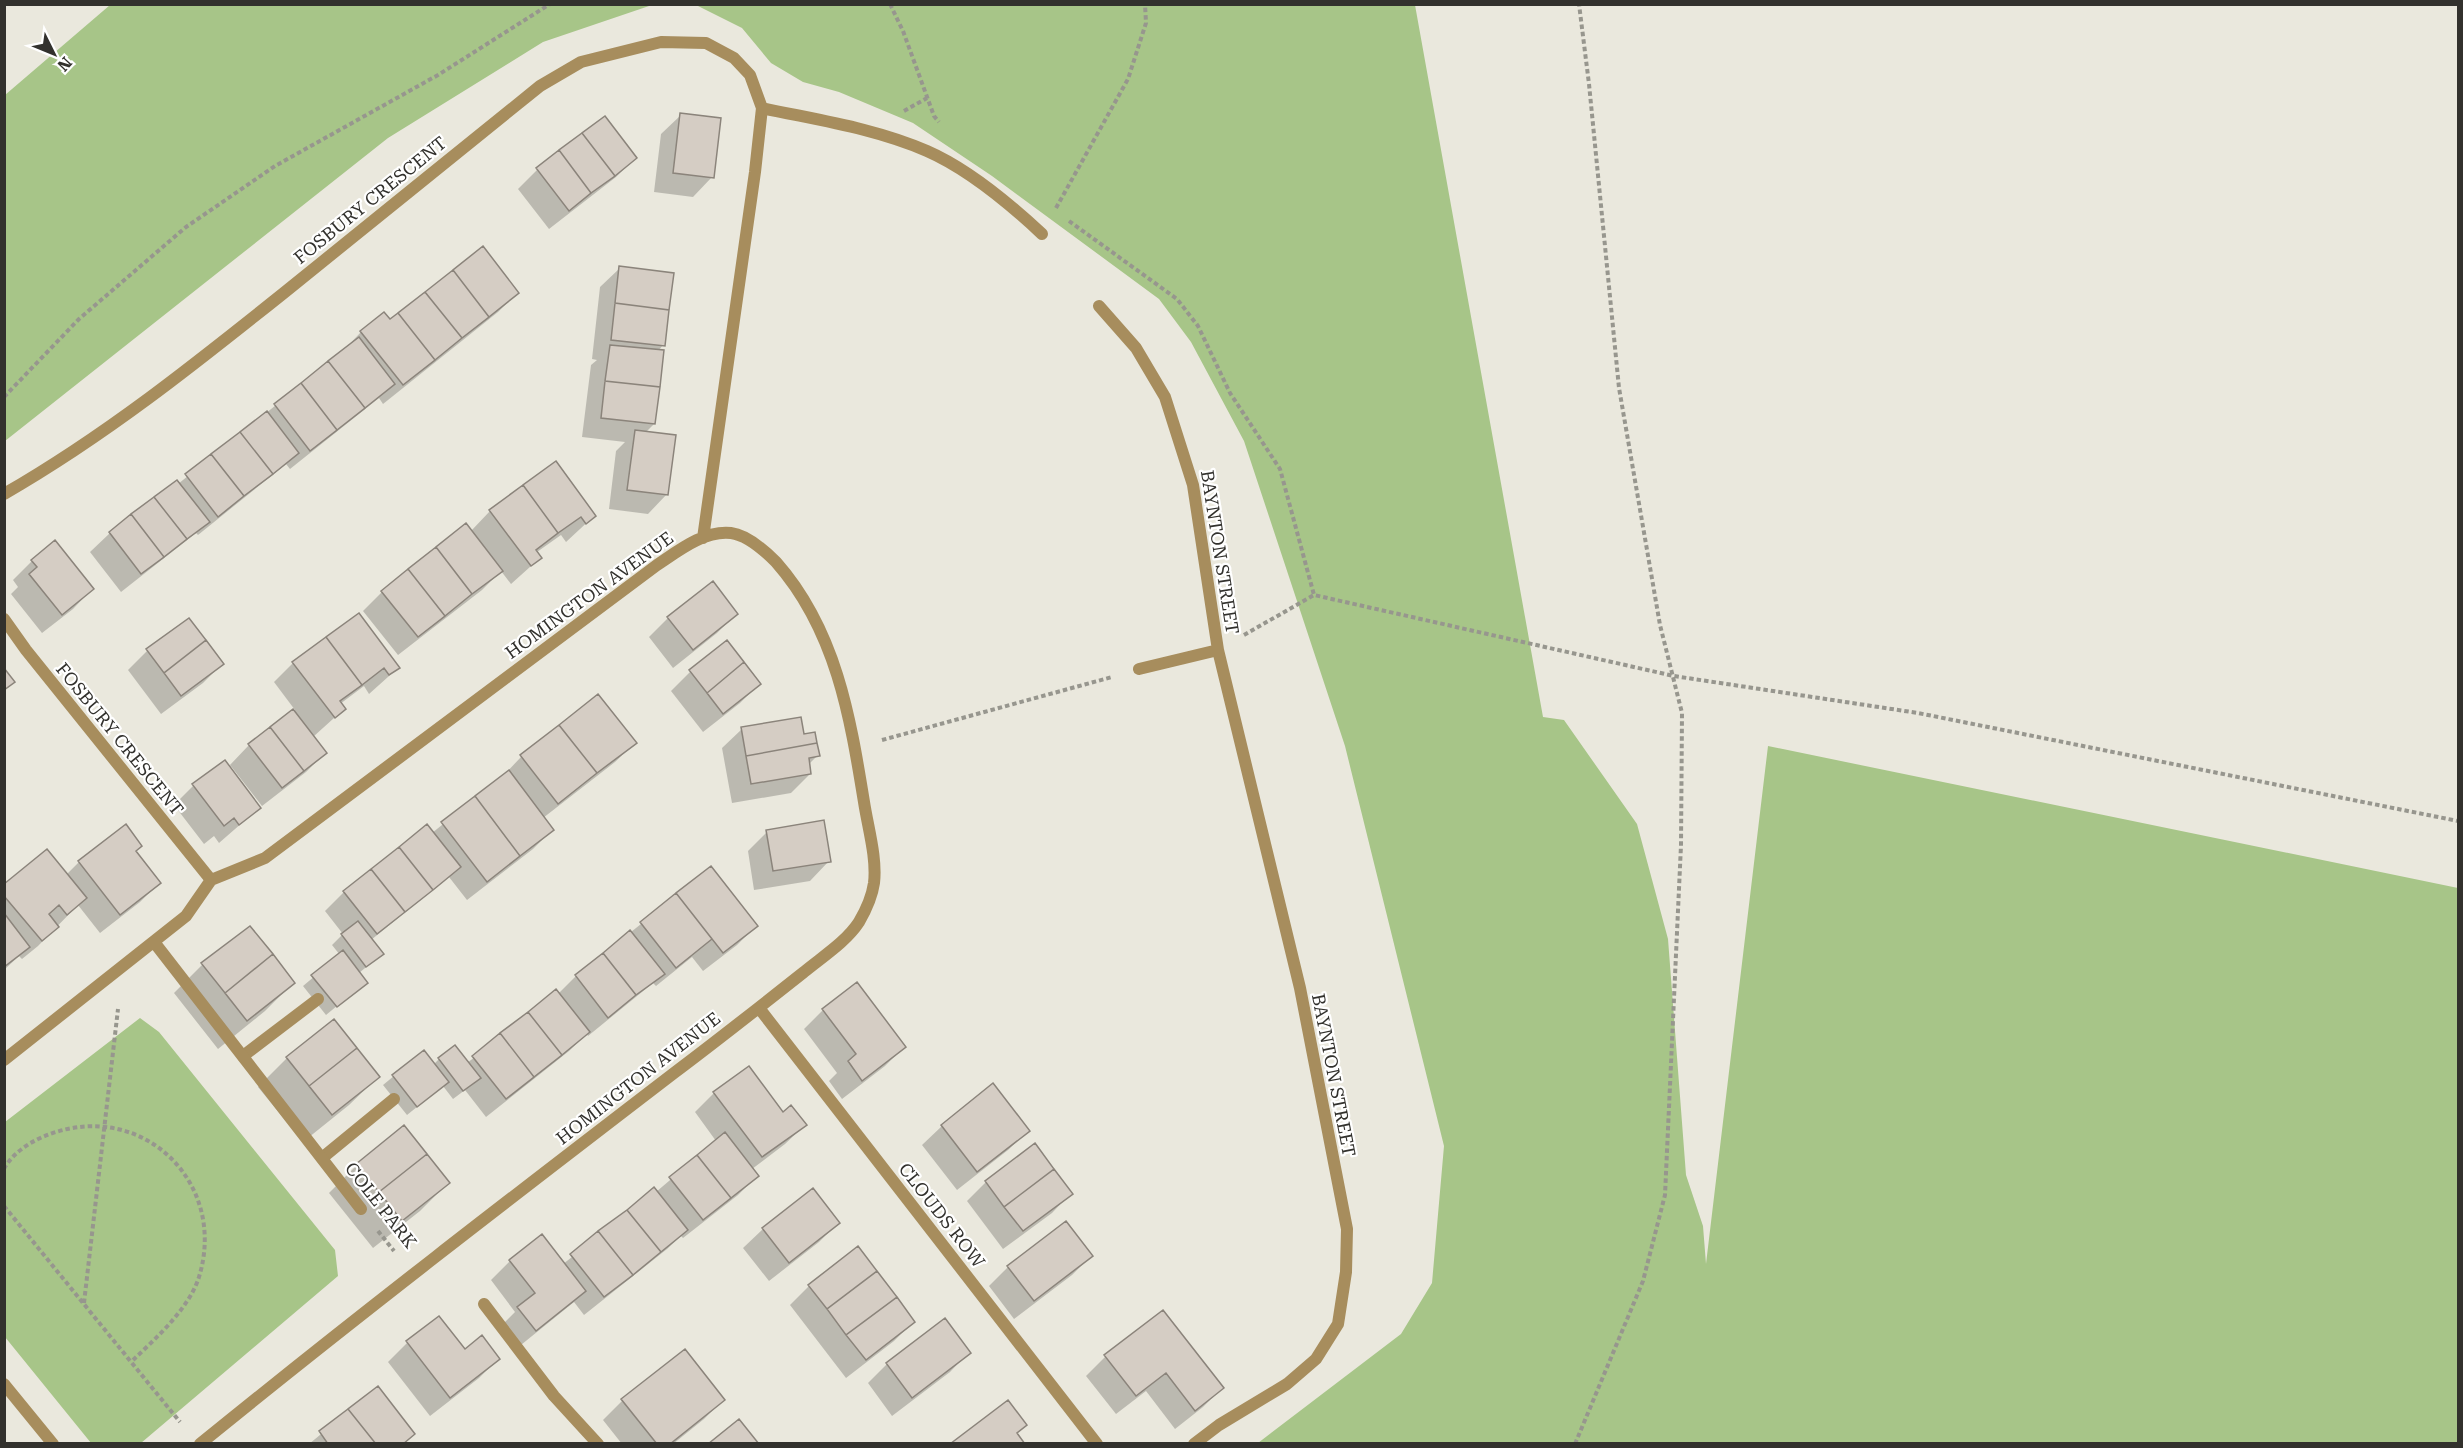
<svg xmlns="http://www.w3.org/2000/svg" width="2463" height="1448" viewBox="0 0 2463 1448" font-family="'Roboto Serif',serif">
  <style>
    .green { fill: #a7c588 }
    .shadow { fill: #0003 }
    .building { fill: #d5cdc4; stroke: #8b847b; stroke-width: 1.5 }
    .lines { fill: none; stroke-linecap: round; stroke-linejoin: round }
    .path { stroke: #97968e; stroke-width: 4; stroke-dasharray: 4.5 3; stroke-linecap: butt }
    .lane { stroke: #a78d5d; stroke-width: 12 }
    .street { stroke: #a78d5d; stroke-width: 12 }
    .labels { text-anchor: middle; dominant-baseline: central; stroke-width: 4.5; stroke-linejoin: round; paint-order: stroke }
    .street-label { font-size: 18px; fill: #32312d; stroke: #fff }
  </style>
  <rect width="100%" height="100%" fill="#eae8dd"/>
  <path class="green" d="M110,5v-1l542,1 -109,37 -155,96 -383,303v-346z
    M696,5h719l128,712 21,3 73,104 31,115 18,236 17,51 3,38 62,-518 690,142v555h-1200l143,-109 31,-51 12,-137 -99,-400 -101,-305 -53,-99 -32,-43 -167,-123 -79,-53 -74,-31 -36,-10 -32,-19 -29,-35z
    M140,1018l19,14 176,218 3,26 -197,167h-50l-86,-106v-215z"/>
  <path class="shadow" d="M681,115l31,62 -19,20 -39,-5 7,-58z
    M635,158l-19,19 -67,52 -31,-40 19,-19z
    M620,268l43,77 -5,6 -4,73 -9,9 22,61 -19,20 -39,-5 7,-58 9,-9 -43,-5 9,-72 6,-5 -5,-1 8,-72z
    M517,293l-19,19 -115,92 -4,-6 -89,71 -4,-5 -88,71 -2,-2 -75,59 -31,-40 20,-19 68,-49 164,-132 19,-20 29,-11z
    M490,511l104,5 -28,26 -5,-7 -24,17 3,6 -29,26 -10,-13 -19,19 -84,65 -35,-44 19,-19 89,-61z
    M32,561l60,28 -19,20 -31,24 -31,-39 7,-7 -5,-7z
    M712,583l24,31 -19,19 -44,35 -24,-31 19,-19z
    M727,643l32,41 -19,19 -37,29 -32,-41 19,-19z
    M147,651l75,13 -19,19 -42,31 -33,-44z
    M293,663l105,5 -29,26 -5,-8 -24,18 4,5 -31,28 12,16 -19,19 -44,34 -32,-41 19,-20 46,-35 -21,-28z
    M598,696l37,47 -20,19 -72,56 9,12 -19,19 -66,51 -18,-23 -78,63 11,14 -23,19 7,9 -40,33 -23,-29 37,-31 -8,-10 11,-11 -18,-23 19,-19 88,-59 70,-56 19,-20z
    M742,729l60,7 16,19 -10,10 2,9 -19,19 -59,10 -10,-55z
    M193,786l66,22 -40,35 -5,-7 -10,8 -30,-39z
    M767,832l62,29 -19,20 -56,9 -6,-39z
    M135,851l24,32 -19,19 -40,31 -22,-28 -40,41 -16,13 -3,-3 -15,14v-84l62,-11 13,-13z
    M711,868l45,58 -19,19 -34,26 -11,-14 -36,29 -3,-3 -65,53 -1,-2 -18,17 -83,66 -21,-27 -12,9 -10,-13 -36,29 -24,-30 40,-33 10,13 6,-6 28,4 91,-69 18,-18z
    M250,928l43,55 -28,28 -47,38 -44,-56 28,-28z
    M823,1010l81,37 -19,19 -43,33 -13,-18 8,-8 -33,-44z
    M333,1021l45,56 -29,28 -46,37 -45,-55 29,-29z
    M714,1093l68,21 23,11 -20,19 -33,25 5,7 -19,19 -55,43 -2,-2 -14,13 -83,66 -10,-13 -58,47 -17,-21 16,-16 -24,-32 19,-19 53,3 93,-72 60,-51 -21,-29z
    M942,1126l86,5 -20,19 -51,40 -35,-45z
    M357,1165l91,18 -28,28 -47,37 -44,-55z
    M986,1182l85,11 -19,20 -49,36 -36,-48z
    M838,1223l-19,19 -50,39 -26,-33 20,-19z
    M1091,1256l-19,19 -58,44 -25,-33 19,-19z
    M809,1286l104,36 -19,19 -48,37 -56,-73z
    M1163,1312l59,76 -19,19 -28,22 -29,-38 -30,23 -30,-38 19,-19z
    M438,1318l26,33 34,8 -19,19 -49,38 -42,-54 19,-19z
    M969,1352l-19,20 -58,44 -24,-33 19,-19z
    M377,1388l36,46 -9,10h-95z
    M723,1400l-19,19 -31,25h-51l-19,-24 19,-19z"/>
  <path class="building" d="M680,113l41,5 -7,60 -41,-5z
    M605,116l32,42 -22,18 -33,-43z
    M582,133l33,43 -24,17 -32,-43z
    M559,150l32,43 -22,18 -33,-43z
    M483,246l36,47 -30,24 -36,-47z
    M619,266l55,7 -5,37 -54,-7z
    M453,270l36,47 -27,21 -37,-46z
    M425,292l37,46 -27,22 -37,-47z
    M615,303l54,7 -4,36 -54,-6z
    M384,312l6,7 8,-6 37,47 -32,25 -43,-54z
    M359,337l36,47 -30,24 -37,-47z
    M610,345l54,5 -4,37 -55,-6z
    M328,361l37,47 -28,22 -36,-47z
    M605,381l55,6 -5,37 -54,-6z
    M301,383l36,47 -27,21 -36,-47z
    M267,411l32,42 -26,21 -33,-42z
    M635,430l41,5 -8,60 -41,-5z
    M240,432l33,42 -29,22 -33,-42z
    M211,454l33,42 -26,21 -33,-43z
    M556,461l40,55 -10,8 -5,-7 -23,16 -35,-48z
    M177,480l33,42 -23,17 -33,-42z
    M523,485l35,48 -22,17 6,8 -11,8 -42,-56z
    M154,497l33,42 -23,18 -33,-43z
    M131,514l33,43 -23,17 -32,-42z
    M466,523l37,48 -31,23 -36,-47z
    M55,540l39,49 -32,26 -33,-41 8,-7 -6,-7z
    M436,547l36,47 -27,22 -37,-47z
    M408,569l37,47 -27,21 -37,-46z
    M713,581l25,33 -45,36 -26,-33z
    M359,613l41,55 -11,7 -5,-7 -22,17 -36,-48z
    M189,618l17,22 -42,33 -18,-24z
    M326,637l36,48 -22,16 6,8 -11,9 -43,-56z
    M206,640l18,24 -43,32 -17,-23z
    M727,640l17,22 -37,31 -18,-23z
    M744,662l17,22 -38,30 -16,-21z
    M4,668l11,14 -11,8z
    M598,694l39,49 -40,30 -38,-48z
    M293,709l34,44 -23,18 -34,-44z
    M801,717l3,17 11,-2 2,11 -71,13 -5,-29z
    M559,725l38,48 -39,31 -38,-49z
    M270,727l34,44 -22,17 -34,-44z
    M817,743l3,13 -11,2 2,16 -60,10 -5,-28z
    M225,760l36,48 -22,17 -5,-7 -10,8 -32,-42z
    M509,770l45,60 -34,26 -45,-60z
    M475,796l45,60 -33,26 -46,-60z
    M824,820l7,42 -58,9 -7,-41z
    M126,824l16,22 -6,5 25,32 -41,32 -42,-54z
    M427,824l34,43 -28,23 -34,-43z
    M399,847l34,43 -28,22 -34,-43z
    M47,849l40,49 -20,17 -8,-10 -10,9 10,13 -17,14 -38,-45v-12z
    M711,866l47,60 -35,27 -47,-60z
    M371,869l34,43 -28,22 -34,-43z
    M676,893l36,46 -36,29 -36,-46z
    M4,913l26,34 -26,20z
    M358,921l26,33 -18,13 -25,-33z
    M250,926l23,28 -48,39 -24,-30z
    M630,930l35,44 -29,21 -33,-42z
    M343,950l25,33 -31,24 -26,-32z
    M603,953l33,42 -28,23 -33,-43z
    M273,954l22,29 -48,38 -22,-28z
    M857,982l49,65 -44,34 -14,-20 8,-7 -34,-45z
    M556,989l34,43 -28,23 -34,-43z
    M528,1012l34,43 -28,22 -34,-44z
    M334,1019l23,29 -48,38 -23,-29z
    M500,1033l34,44 -28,22 -34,-43z
    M455,1045l26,33 -18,13 -25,-33z
    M357,1048l23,29 -48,38 -23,-29z
    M424,1050l25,32 -32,25 -25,-32z
    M749,1066l34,46 8,-7 16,20 -45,32 -49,-65z
    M993,1083l37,48 -53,41 -36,-47z
    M404,1125l23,29 -48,38 -23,-28z
    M725,1132l34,44 -28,22 -34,-43z
    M1035,1143l19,26 -50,38 -19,-26z
    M427,1154l23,29 -48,38 -23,-29z
    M697,1155l34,43 -28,22 -34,-43z
    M1054,1169l19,25 -50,37 -19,-24z
    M654,1187l34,43 -27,22 -34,-42z
    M813,1188l27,35 -51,40 -27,-35z
    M627,1210l34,42 -28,23 -35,-44z
    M1066,1221l27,35 -59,45 -27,-35z
    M598,1231l35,44 -29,22 -34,-43z
    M542,1234l44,57 -50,40 -19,-24 18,-14 -26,-33z
    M858,1246l19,25 -50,38 -19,-24z
    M877,1271l20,26 -51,38 -19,-26z
    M897,1297l18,25 -49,38 -20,-25z
    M1163,1310l61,78 -29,23 -29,-38 -30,23 -32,-41z
    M439,1316l26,33 17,-14 18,24 -50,39 -44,-57z
    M945,1318l26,35 -59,45 -26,-35z
    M685,1349l40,51 -55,44h-13l-36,-45z
    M378,1386l37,48 -12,10h-27l-28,-35z
    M1008,1400l19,25 -10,8 8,11h-75z
    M348,1409l28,35h-48l-9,-13z
    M739,1419l20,25h-51z"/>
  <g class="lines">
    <path class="path" d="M890,4l13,27 31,85 5,6
      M904,111l23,-13
      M1056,208l72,-129 18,-56 -1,-19
      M1069,221l108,78 21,27 32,67 50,76 34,126
      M4,397l75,-78 107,-92 89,-61 163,-91 112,-71
      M1244,635l70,-40 360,81 244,37 540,108
      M882,740l230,-63
      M4,1169c9,-17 29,-29 46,-35 93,-34 178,49 149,143 -10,32 -44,62 -68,85
      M4,1206l176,216
      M378,1231l16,20
      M84,1303l34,-294
      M1575,1444l68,-163 22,-86 16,-350 1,-132 -22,-88 -41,-237 -30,-304 -10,-80"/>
    <path class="lane" d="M243,1056l75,-57
      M322,1158l72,-59"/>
    <path class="street" d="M762,108c55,12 112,20 165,43 39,17 84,54 115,83
      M1099,306l37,42 29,49 28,88 25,165 82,338 47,241 -1,43 -8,52 -22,35 -29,25 -68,41 -25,19
      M4,494c101,-58 191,-130 281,-202 85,-69 170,-137 255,-206l41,-24 80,-20 45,1 28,15 16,17 12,33 -7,64 -52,366
      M4,619l22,31 185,230
      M1139,669l79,-19
      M154,942l207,267
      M759,1008l338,436
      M4,1060l182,-144 25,-36 54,-22 392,-293c21,-14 47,-35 74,-32 16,2 34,18 45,29 60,68 74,154 88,240 4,26 13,56 10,81 -2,14 -8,27 -15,39 -13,20 -37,35 -55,50 -43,34 -86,68 -130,101 -159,122 -318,244 -474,371
      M484,1304l70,92 44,48
      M4,1384l49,60"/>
  </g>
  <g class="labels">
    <g class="street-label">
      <text transform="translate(370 200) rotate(-39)">FOSBURY CRESCENT</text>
      <text transform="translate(1220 552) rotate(81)">BAYNTON STREET</text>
      <text transform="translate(589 595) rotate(-36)">HOMINGTON AVENUE</text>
      <text transform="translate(120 739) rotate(51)">FOSBURY CRESCENT</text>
      <text transform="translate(1334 1075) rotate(79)">BAYNTON STREET</text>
      <text transform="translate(638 1078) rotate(-38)">HOMINGTON AVENUE</text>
      <text transform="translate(381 1205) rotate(52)">COLE PARK</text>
      <text transform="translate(942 1215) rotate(52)">CLOUDS ROW</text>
    </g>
  </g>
  <rect width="2463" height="1448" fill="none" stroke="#32312d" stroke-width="12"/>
  <g transform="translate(54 54) rotate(133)" stroke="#ffffff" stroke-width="4.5" paint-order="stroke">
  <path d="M0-4.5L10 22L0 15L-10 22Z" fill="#32312d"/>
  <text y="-9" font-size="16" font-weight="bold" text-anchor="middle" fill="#32312d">N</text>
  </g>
</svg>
